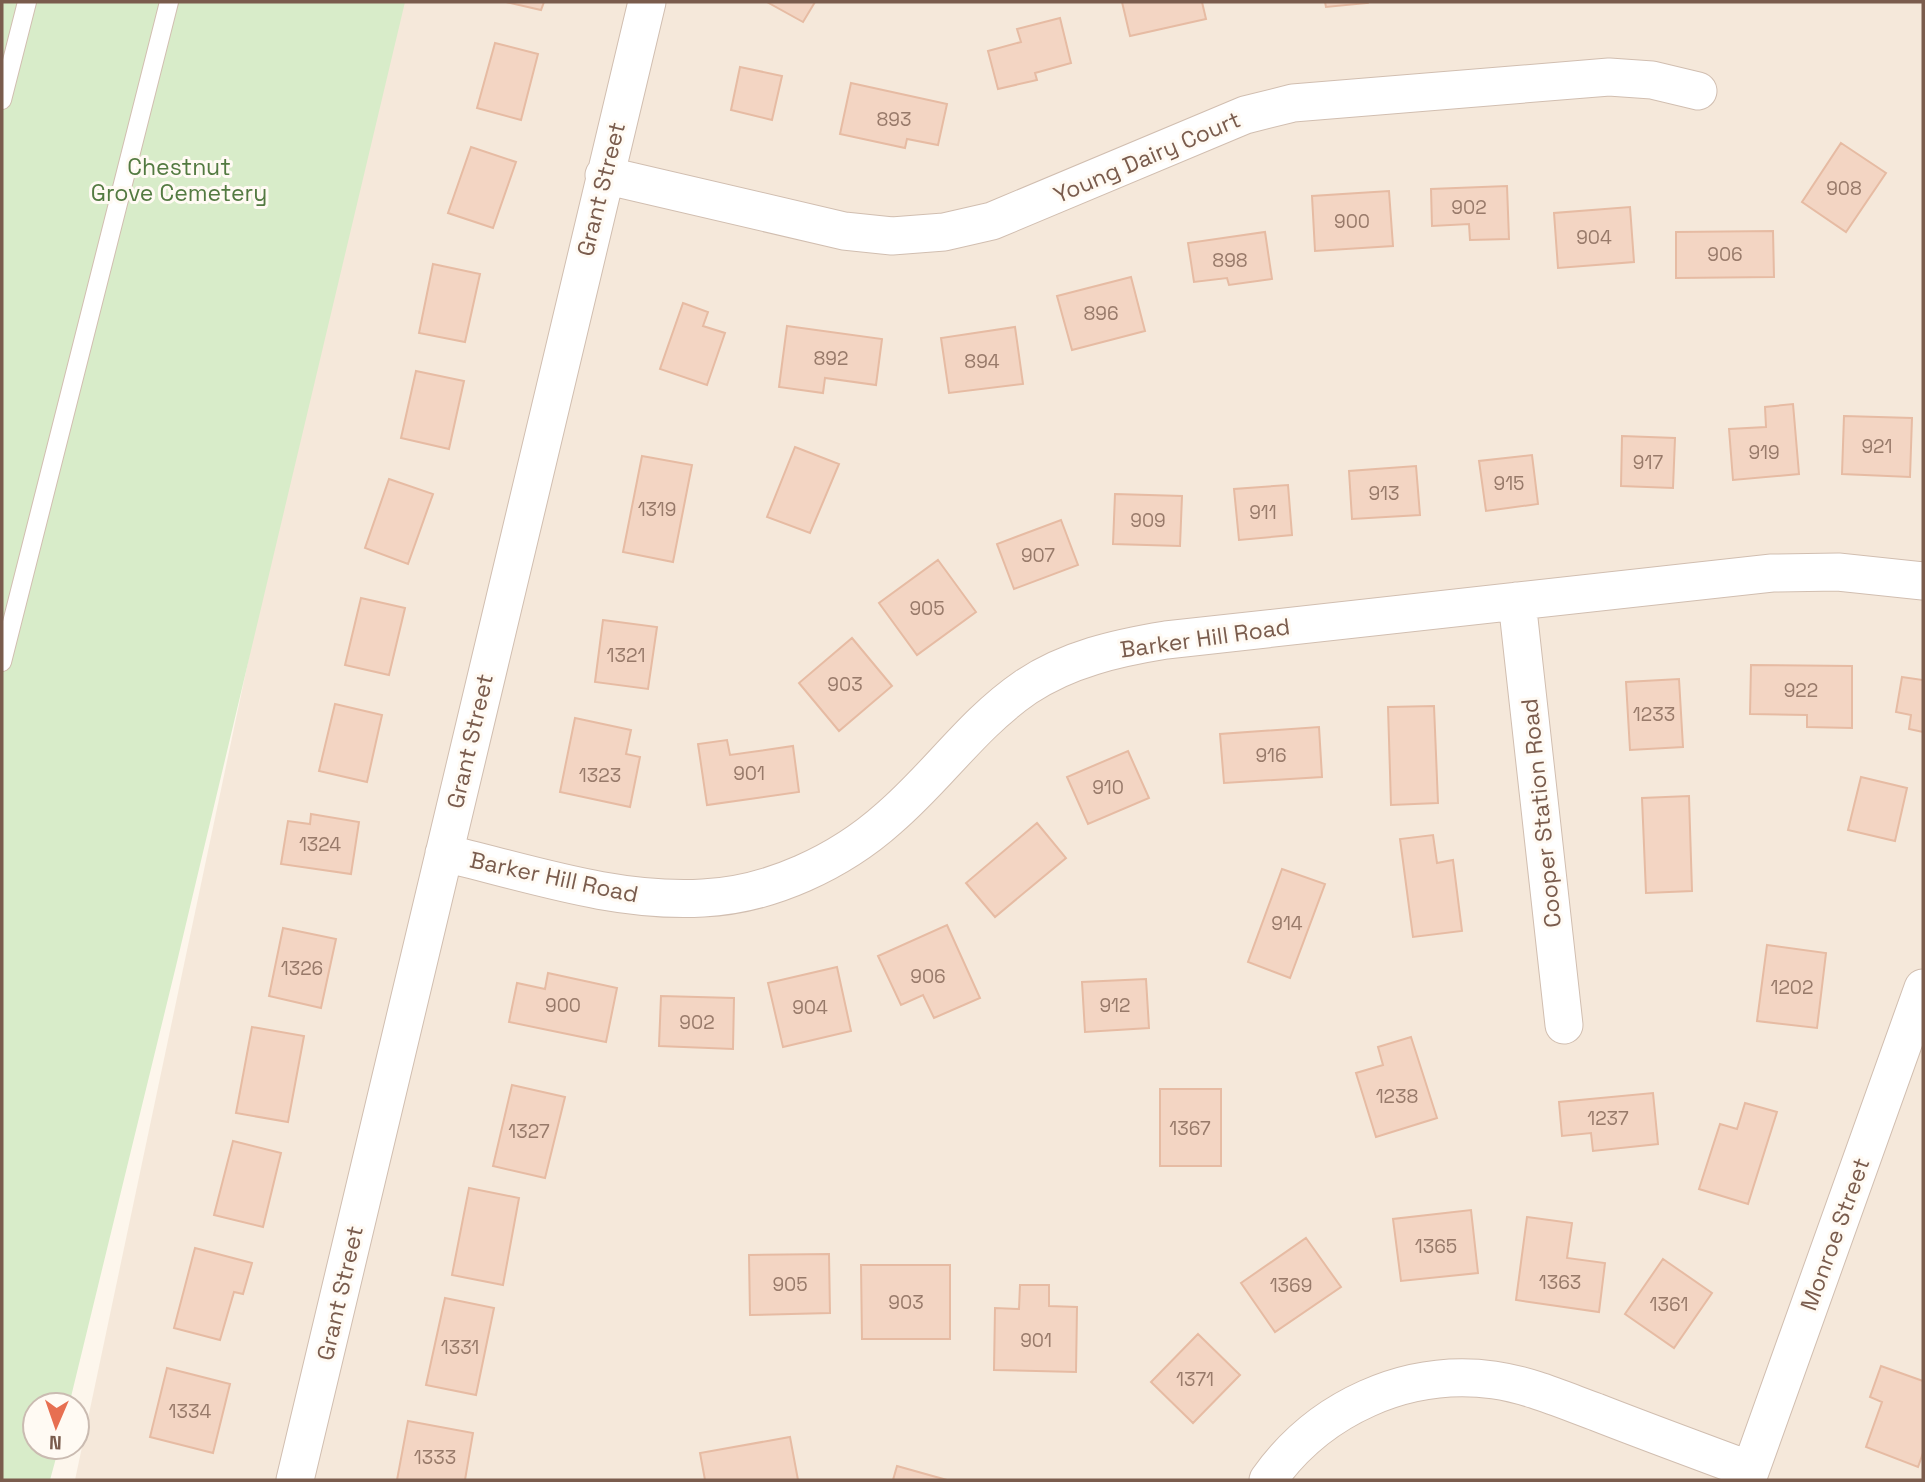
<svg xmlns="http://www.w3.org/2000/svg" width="1925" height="1482" viewBox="0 0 1925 1482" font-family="'Space Grotesk',sans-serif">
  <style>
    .residential { fill: #f5e8da }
    .green { fill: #d8ecc9 }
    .building { fill: #f3d5c3; stroke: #e6bba3; stroke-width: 2 }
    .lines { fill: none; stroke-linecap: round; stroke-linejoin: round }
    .service-casing { stroke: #d1beb0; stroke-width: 20 }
    .minor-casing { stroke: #d1beb0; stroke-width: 39 }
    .service { stroke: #fff; stroke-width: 18 }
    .minor { stroke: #fff; stroke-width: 37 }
    .labels { text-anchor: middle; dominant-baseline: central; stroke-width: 6; stroke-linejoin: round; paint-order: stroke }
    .number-label { font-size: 19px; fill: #987a6a }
    .street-label { font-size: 23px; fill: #7a5c4d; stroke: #fffaf3 }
    .park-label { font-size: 23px; fill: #537a41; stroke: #fffaf3 }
  </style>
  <rect width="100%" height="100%" fill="#fdf6ec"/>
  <path class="residential" d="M404,2h1519v1478h-1848l214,-1012z"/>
  <path class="green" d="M2,2h403l-229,964 -107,439h-34v42h24l-9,33h-48z"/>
  <path class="building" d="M506,2h38l-3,8z
    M767,2h48l-12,20z
    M1122,2h80l4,17 -76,17z
    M1325,2h41l1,1 -41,4z
    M1060,18l11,45 -36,10 2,7 -39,9 -10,-38 33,-9 -4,-13z
    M495,43l43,11 -17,66 -44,-12z
    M740,67l42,9 -10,44 -41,-10z
    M851,83l96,21 -9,41 -31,-6 -2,9 -65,-14z
    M1841,143l45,30 -40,59 -44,-30z
    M471,147l45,15 -23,66 -45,-15z
    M1507,186l2,53 -39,1 -1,-16 -37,2 -1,-37z
    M1389,191l4,55 -78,5 -3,-55z
    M1630,207l4,55 -76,6 -4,-55z
    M1773,231l1,46 -98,1v-46z
    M1265,232l7,47 -43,6 -2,-7 -33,4 -6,-39z
    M433,264l47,10 -15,68 -46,-9z
    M1131,277l14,54 -73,19 -15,-54z
    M683,303l25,9 -5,14 22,7 -18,52 -47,-16z
    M787,326l95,13 -6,46 -51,-7 -2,15 -44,-6z
    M1015,327l8,57 -74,9 -8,-55z
    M416,371l48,10 -15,68 -48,-11z
    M1793,404l6,70 -66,6 -4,-51 37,-2 -1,-20z
    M1844,416l68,2 -2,59 -68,-3z
    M1622,436l53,2 -2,50 -52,-2z
    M795,447l44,17 -29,69 -43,-16z
    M1532,455l6,49 -52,7 -7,-50z
    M642,456l50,9 -19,97 -50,-10z
    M1416,466l4,49 -68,4 -3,-48z
    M389,479l44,15 -25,70 -43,-16z
    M1288,485l4,50 -53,5 -5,-51z
    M1115,494l67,2 -2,50 -67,-2z
    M1061,520l17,45 -64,24 -17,-45z
    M938,560l38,52 -59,43 -38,-52z
    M361,598l44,10 -16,67 -44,-10z
    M603,620l54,7 -9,62 -53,-7z
    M852,638l40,48 -53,45 -40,-48z
    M1751,665l101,1v62l-45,-1v-12l-57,-1z
    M1902,677l21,3v52l-14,-3 2,-14 -15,-3z
    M1679,679l4,68 -53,3 -4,-68z
    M335,704l47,11 -15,67 -48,-11z
    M1434,706l4,97 -47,2 -3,-98z
    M575,718l56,12 -5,24 14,3 -10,50 -70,-15z
    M1319,727l3,50 -98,6 -4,-49z
    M727,740l3,15 63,-9 6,46 -92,13 -9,-61z
    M1128,751l21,47 -61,26 -21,-47z
    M1861,777l46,11 -12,53 -47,-11z
    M1689,796l3,95 -46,2 -4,-95z
    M311,814l48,8 -8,52 -70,-10 7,-43 22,3z
    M1037,823l29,35 -71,59 -29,-34z
    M1433,835l4,28 16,-3 9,71 -49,6 -13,-98z
    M1282,869l43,15 -35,94 -42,-16z
    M947,925l33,73 -46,20 -11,-23 -22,10 -23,-49z
    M283,928l53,11 -15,69 -52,-12z
    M1767,945l59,8 -9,75 -60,-7z
    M837,967l14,64 -68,16 -15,-64z
    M548,973l69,15 -11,54 -97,-20 8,-39 28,6z
    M1146,979l3,49 -64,4 -3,-50z
    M661,996l73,2 -1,51 -74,-3z
    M252,1027l52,9 -16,86 -52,-9z
    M1411,1037l26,81 -61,19 -20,-64 27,-8 -5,-18z
    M512,1085l53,12 -20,81 -52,-12z
    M1160,1089h61v77h-61z
    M1653,1093l5,51 -65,7 -2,-18 -29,3 -3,-34z
    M1745,1103l32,9 -29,92 -49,-15 21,-65 17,5z
    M233,1141l48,12 -18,74 -49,-12z
    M469,1188l50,10 -16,87 -51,-10z
    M1471,1210l7,63 -77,8 -8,-62z
    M1527,1217l45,6 -5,35 38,5 -6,49 -83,-12z
    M1306,1238l35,49 -66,45 -34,-49z
    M195,1248l57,15 -9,31 -9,-2 -14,48 -46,-12z
    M829,1254l1,59 -80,2 -1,-60z
    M1663,1259l49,34 -38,55 -49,-34z
    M861,1265h89v74h-88z
    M1020,1285h29v21l28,1 -1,65 -82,-2 1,-62 24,1z
    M445,1298l49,10 -18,87 -50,-10z
    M1198,1334l42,41 -47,48 -42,-41z
    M1881,1366l42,15v72l-5,14 -52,-20 16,-45 -12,-5z
    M167,1368l63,16 -17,69 -63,-16z
    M408,1421l65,12 -8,47h-68z
    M790,1437l8,43h-93l-5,-27z
    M897,1466l50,14h-54z"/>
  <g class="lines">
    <defs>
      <path id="service" d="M2,100l25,-98
        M2,662l167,-660"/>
      <path id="minor" d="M604,175l240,56 48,5 52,-4 48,-11 253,-106 48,-12 316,-26 43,3 46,11
        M1517,601l47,424
        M444,853c85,20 171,50 259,45 67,-3 137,-36 186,-80 49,-42 83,-94 137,-131 42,-28 91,-39 140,-47l606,-67 66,-1 85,9
        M295,1480l352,-1478
        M1268,1480c51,-72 138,-112 226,-100 35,5 69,20 102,32 51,20 103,39 154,58
        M1747,1480l176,-492"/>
    </defs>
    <use href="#service" class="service-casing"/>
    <use href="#minor" class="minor-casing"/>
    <use href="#service" class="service"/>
    <use href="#minor" class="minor"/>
  </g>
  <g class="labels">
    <g class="number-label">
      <text x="894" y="119">893</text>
      <text x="1844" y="188">908</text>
      <text x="1469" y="207">902</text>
      <text x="1352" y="221">900</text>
      <text x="1594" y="237">904</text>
      <text x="1725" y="254">906</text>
      <text x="1230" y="260">898</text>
      <text x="1101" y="313">896</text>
      <text x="831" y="358">892</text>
      <text x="982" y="361">894</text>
      <text x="1877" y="446">921</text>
      <text x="1764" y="452">919</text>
      <text x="1648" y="462">917</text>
      <text x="1509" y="483">915</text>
      <text x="1384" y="493">913</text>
      <text x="657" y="509">1319</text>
      <text x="1263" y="512">911</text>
      <text x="1148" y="520">909</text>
      <text x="1038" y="555">907</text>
      <text x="927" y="608">905</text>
      <text x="626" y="655">1321</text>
      <text x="845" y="684">903</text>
      <text x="1801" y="690">922</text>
      <text x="1654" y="714">1233</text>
      <text x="1271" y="755">916</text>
      <text x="749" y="773">901</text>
      <text x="600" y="775">1323</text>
      <text x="1108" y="787">910</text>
      <text x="320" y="844">1324</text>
      <text x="1287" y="923">914</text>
      <text x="302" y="968">1326</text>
      <text x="928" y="976">906</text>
      <text x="1792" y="987">1202</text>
      <text x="563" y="1005">900</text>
      <text x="1115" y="1005">912</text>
      <text x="810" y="1007">904</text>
      <text x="697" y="1022">902</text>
      <text x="1397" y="1096">1238</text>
      <text x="1608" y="1118">1237</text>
      <text x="1190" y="1128">1367</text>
      <text x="529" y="1131">1327</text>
      <text x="1436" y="1246">1365</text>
      <text x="1560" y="1282">1363</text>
      <text x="790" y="1284">905</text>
      <text x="1291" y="1285">1369</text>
      <text x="906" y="1302">903</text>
      <text x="1669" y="1304">1361</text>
      <text x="1036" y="1340">901</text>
      <text x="460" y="1347">1331</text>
      <text x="1195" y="1379">1371</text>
      <text x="190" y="1411">1334</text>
      <text x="435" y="1457">1333</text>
    </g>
    <g class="street-label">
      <text transform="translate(1147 157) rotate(-23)">Young Dairy Court</text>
      <text transform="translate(601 189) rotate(-76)">Grant Street</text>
      <text transform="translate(1205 638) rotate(-8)">Barker Hill Road</text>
      <text transform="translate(470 741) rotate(-77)">Grant Street</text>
      <text transform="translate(1541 813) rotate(-96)">Cooper Station Road</text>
      <text transform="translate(554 877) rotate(12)">Barker Hill Road</text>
      <text transform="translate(1835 1234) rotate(-70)">Monroe Street</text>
      <text transform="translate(340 1293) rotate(-77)">Grant Street</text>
    </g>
    <g class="park-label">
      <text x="179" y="167">Chestnut<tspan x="179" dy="26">Grove Cemetery</tspan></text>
    </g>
  </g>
  <rect width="1925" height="1482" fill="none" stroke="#7a5c4d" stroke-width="7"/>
  <g transform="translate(56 1426) rotate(182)"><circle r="33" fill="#fffaf3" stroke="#cabbb1" stroke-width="2"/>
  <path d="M0-5L12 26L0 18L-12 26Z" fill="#e76f51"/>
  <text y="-10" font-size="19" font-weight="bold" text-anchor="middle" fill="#7a5c4d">N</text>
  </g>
</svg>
